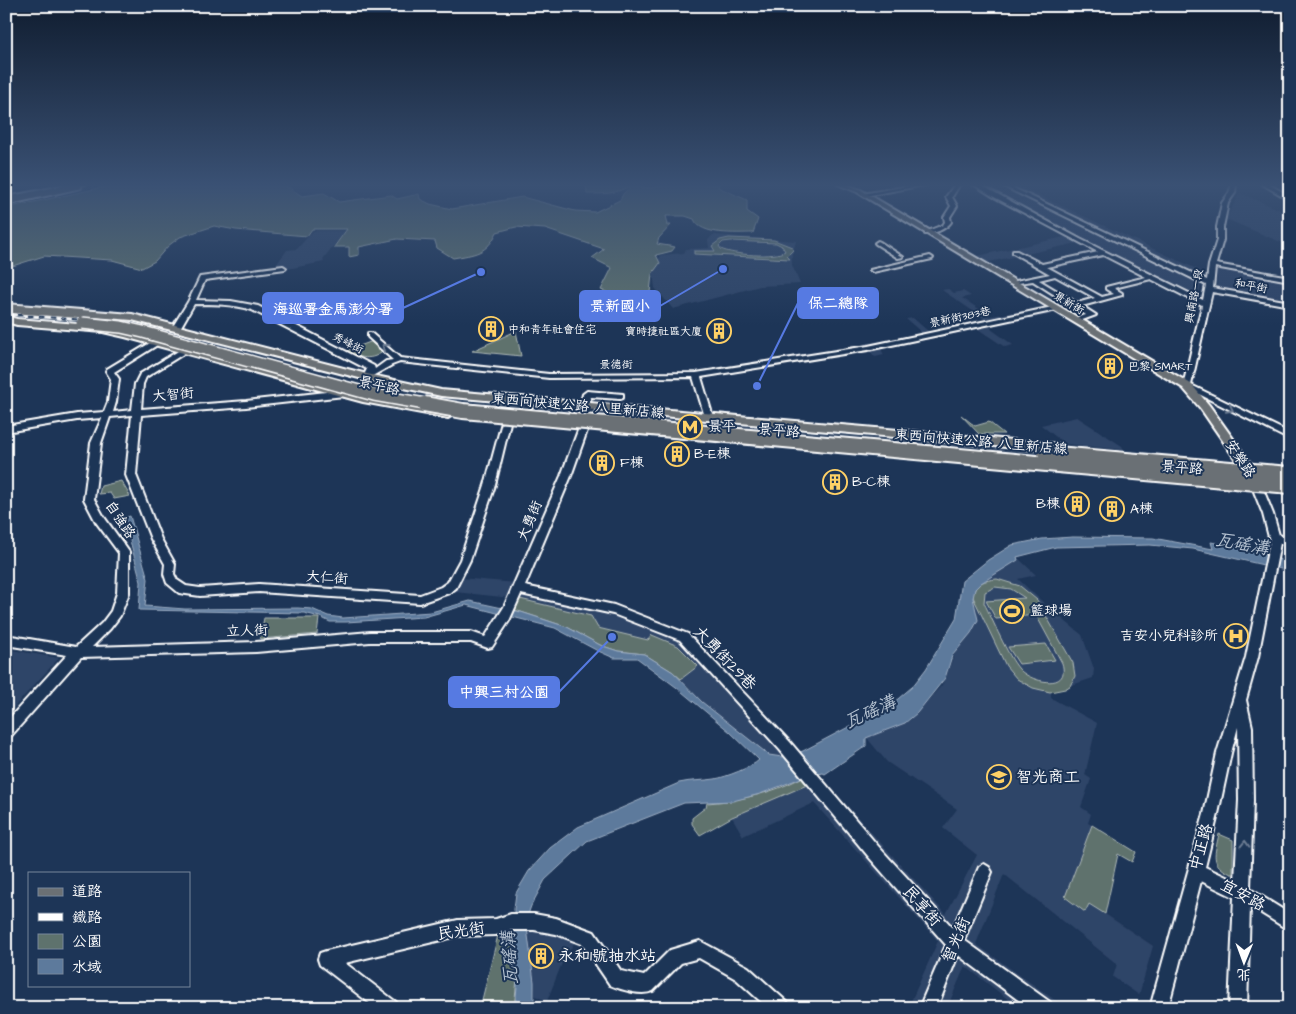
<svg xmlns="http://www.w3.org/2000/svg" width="1296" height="1014" viewBox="0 0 1296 1014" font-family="'Architects Daughter','LXGW WenKai TC',sans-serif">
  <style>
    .built { fill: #2f4568 }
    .green { fill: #5e726d; stroke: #aeb8b6; fill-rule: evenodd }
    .water { fill: #5d7a9c; stroke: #9eafc4 }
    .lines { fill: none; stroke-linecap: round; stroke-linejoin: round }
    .major-tunnel { stroke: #344968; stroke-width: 8; stroke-dasharray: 8 4; stroke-linecap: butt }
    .minor-casing { stroke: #fff; stroke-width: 4 }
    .major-casing { stroke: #fff; stroke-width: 4 }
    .highway-casing { stroke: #fff; stroke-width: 4 }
    .minor { fill: #1d3557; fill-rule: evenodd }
    .major { fill: #6b7074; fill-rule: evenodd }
    .highway { fill: #6b7074; fill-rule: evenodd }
    .rail-far1-casing { stroke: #fff; stroke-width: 3 }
    .rail-casing { stroke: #fff; stroke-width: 4.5 }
    .rail-far1 { stroke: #1d3557; stroke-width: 2; stroke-dasharray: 5.5; stroke-linecap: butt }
    .rail { stroke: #1d3557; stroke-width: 2.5; stroke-dasharray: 7; stroke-linecap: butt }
    .highway-bridge-far1-casing { stroke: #fff; stroke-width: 14; stroke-linecap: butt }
    .highway-bridge-casing { stroke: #fff; stroke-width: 18; stroke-linecap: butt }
    .highway-bridge-far1 { stroke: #6b7074; stroke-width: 11 }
    .highway-bridge { stroke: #6b7074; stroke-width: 14 }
    .oneway { stroke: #6c7c92 }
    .labels { text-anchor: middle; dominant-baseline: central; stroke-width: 4; stroke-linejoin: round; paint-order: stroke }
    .far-street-label { font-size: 11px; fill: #fff; stroke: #1d3557 }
    .far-poi-label { font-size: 11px; fill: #fff; stroke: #1d3557; text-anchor: start }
    .street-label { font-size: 14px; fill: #fff; stroke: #1d3557 }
    .poi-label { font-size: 14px; fill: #fff; stroke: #1d3557; text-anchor: start }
    .near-street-label { font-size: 16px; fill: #fff; stroke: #1d3557 }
    .near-poi-label { font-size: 16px; fill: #fff; stroke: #1d3557; text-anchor: start }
    .near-water-label { font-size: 18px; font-style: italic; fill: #b6c3d2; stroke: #1d3557 }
    .leader { fill: none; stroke: #567ae2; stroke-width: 2 }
    .callout-dot { fill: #567ae2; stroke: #1d3557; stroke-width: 2 }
    .callout { fill: #567ae2; stroke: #567ae2; stroke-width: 2 }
    .callout-label { font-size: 15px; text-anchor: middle; font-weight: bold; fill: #fff }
  </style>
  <rect width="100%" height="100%" fill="#1d3557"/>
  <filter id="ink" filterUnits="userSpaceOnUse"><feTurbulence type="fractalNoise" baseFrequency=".02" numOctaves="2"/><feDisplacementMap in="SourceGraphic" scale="10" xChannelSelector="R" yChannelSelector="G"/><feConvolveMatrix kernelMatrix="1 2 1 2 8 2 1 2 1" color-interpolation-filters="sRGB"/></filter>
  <g filter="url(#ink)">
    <path class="built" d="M974,184h41l188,88 -6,32 -115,-62 -98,21 -11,-6 96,-21z
      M1240,193l50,21v32l-64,-27z
      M313,231h32l-22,28 1,3 -37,7 -1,-2 -13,2 14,-19 10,-1z
      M713,235l83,6 -4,15v9l8,19 -40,2 -87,23 -18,-21 -3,-24 5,-2 4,-7 23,-2 2,-4 23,-1 -1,-8z
      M1216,267l74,14v21l-73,-15z
      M948,289l6,4 9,-2 8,5 -9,2 28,18 53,-8 10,6 -61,12 -1,3 22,16 -8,2 -27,-18 -97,20 3,6 -9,2 -11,-13 55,-10 1,-3 -14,-12 7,-1 16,14 19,-4 -15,-11 5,-1 16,11 32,-7 -44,-30z
      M1077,417l45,29 2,4 -59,-6 -24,-19z
      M1017,557l19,18 -18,4 30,28 34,28 12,34 -1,9 -42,14v6l46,25 -12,52 6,4 -10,28 10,7 -3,9 48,29 -4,10 -14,-8 -13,60 48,32 -14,49 -26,-18 4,-13 -113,-90 -28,70 90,64h-60l3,-8 -44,-34 -18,42h-39l30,-67 -124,-138 -71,33 -11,-19 74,-32 -104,-83 -21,-23 17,-13 -50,-26 -50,-12 -78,-29 -65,-7 5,-14 66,6 92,22 72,29 256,279 31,-59 -34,-27 14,-19 -70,-47 -20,-24 42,-17 33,-36 15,-37 14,-61z
      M6,649l53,9 -53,58z
      M527,928l49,12 -14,23 -15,38 -12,-5z"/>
    <path class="green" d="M118,184h165l19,12 22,-3 15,9 52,-7 6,4 22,-5 1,5 10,5 22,5 70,-12 53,14 20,1 25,-12 3,-6 8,-8 20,2 21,-4h47l-1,3 29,13v11l11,8 -5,14c-16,0 -53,3 -59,-14l-9,-3h-19l2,8 -2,1h5l-12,13 -2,6 18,3 -3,4 -16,4 4,8 -8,11 -3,28 -24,-3 -24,-9 11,-22 -20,-10 12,-9 -59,-20 -29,-2 -19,5c-10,22 -22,22 -44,26l-16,-10 -2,-7 -38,-2 -38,8v8l-10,2v-10h-15l13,-18h-35l-5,7 -71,-6 -22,-4 -34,11 -12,9 -13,15 -13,7 -30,-8 -68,-4 -38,12v-60z
      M586,184h44l1,1c-14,9 -27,9 -44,9z
      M729,238l45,2 18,7 1,3 -6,6 3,3 -96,-5v-3h21l-3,-5 8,-6zM731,241l45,2 6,3 3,5c-9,7 -53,4 -64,-2l-2,-3 4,-4z
      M516,331l5,25 -49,-5z
      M373,341l12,9c-14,12 -25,8 -39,1z
      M961,415l14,11 14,-4 15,12h-25z
      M121,481l9,15 -16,3 -4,-6 -11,1 2,-8z
      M997,579l23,7 17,14 36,63 2,13 -5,10 -5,3 -15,3 -17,-4 -16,-9 -11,-13 -33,-69c1,-14 12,-17 24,-18zM995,587l16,2 14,9 -39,3 10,18 40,-4 26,48c9,29 -32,19 -43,6 -12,-14 -26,-49 -35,-66l1,-11z
      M520,599l71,17 7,12 50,12 4,-5 26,11 20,20 -17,13 -8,-7 -29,-18 -26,-3 -18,-6 -33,-18 -52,-17z
      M264,618h55l-2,16 -57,5z
      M1046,644l9,16 -36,4 -11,-17z
      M801,778l6,7 -75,32 -32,18 -8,-11v-6l14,-11 1,-4c32,-2 66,-10 94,-25z
      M1092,825l44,27 -4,10 -14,-8 -13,60 -16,-10 -4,8 -20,-15z
      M1219,834l14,6v34h-2c-22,-10 -16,-20 -12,-40z
      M513,930l4,49 -3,29h-34l19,-77z"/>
    <path class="water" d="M130,516l18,63 -3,27 40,3 113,-1 14,1 16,7 15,2 88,-6 39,-11 51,11 46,15 33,18 18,6 26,3 29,18 29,30 67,53 13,2 21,-6 89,-47 20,-17 14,-18 30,-50 6,-38 26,-21 24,-15 30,-6 31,-2 80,1 60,11 -2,-7 45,9 34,12v8l-97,-22 -43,-4 -94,2 -39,10 1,3 -37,23 -6,6 -2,9 5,22 -7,13 -19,23 -7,22 -28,35 -12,10 -39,15v8l-41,28 -2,-1 -22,5 -41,16 -27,7 -49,2 -97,38 -42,39 -14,26 -5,14 8,62v26h-19l2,-22 -3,-77 2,-16 13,-22 21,-23 28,-21 101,-44c12,-3 24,-2 36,-4 11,-2 37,-12 44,-19l-29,-28 -54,-45 -39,-29h-23l-18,-8 -41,-22 -89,-23 -42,12 -78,5h-16l-10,-5 -16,-4 -165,-3 2,-28 -17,-64z"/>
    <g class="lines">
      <path class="major-tunnel" d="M79,187l15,-3"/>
      <defs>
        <path id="minor" d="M69,184h8l-22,6 -3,-2z
          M920,184h10l-65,12 -3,-2z
          M955,184h5l-8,13 5,9 -7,11 1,5c-5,7 -17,12 -26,12v-2l18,-7 2,-3 -1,-5 7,-11 -5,-9z
          M973,184h6l101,55 123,61 3,-15 -207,-101h6l202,96 2,-15 8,-25v-13l5,-24 7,-10 3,-9h4l-1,9 -7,10 -5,24v13l-7,24 74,13v4l-75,-14 -2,21 77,14v4l-78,-14 -21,93 99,48v7l-107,-54 19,-81 -51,-26 -37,9 8,5v2l-40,11 14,9 -19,7 -4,-2 1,-2 12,-3 -53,-34 -22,3v-2l39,-8 -37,-21v-2h4l25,13 56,-12 -104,-55zM1103,255l43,22 -40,10v2l8,5 -12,3 -55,-30zM1055,276l40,22 -18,5 -38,-23z
          M1262,184h6l22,12v4z
          M878,241l2,1 23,15 -5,1 -22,-14 -1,-1z
          M930,256l3,2 -1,1 -59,13 -3,-2z
          M283,266l3,2 -1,1 -80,11 -9,20 35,1 27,5 116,60 1,3 11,-8 7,-1 -25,-23v-4h3l29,25 149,16 147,-1 172,-27 189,-40 4,2 -4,2 -189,40 -167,27 12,40 -4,3 -4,-3 -12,-40 -144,1 -149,-16 -8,3 -25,14 -4,-2 4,-8 -115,-59c-19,-6 -38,-6 -58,-6l-15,26h-3l-4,-2 16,-26 12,-25z
          M155,340h3l4,2 -48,30 5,7 -3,23 -3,10 19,-2 3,-26 5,-10 45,-27h3v4l-42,26 -3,7 -2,25 105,-8 98,-11 4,3 -4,3 -98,11 -105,8 -5,60 25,64 14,25 -1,10 3,6 9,6 14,2 59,-4 161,11 21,-8 7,-5 12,-22 25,-75 17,-63 29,-22h6l1,2 -28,21 -15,62 -25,75 -14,28 -7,5 -29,10 -161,-11 -59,4 -21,-3 -12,-10 -3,-9 1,-10 -14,-25 -25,-64 6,-60 -22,2 -9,26 -7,56 10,18 25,35v41l-9,23 -10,13 -18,18 164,-5 114,-10h101l14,5 19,-30 57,-131 25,-67h-5l-1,-2 3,-13 4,-3 36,3v4l-3,1 -29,-2 -3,9h6l1,2 -24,68 -46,110 89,19 74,29 102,108 88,104 75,82 26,-61 5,-3 5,3 3,5 -28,68 86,62 3,6h-24l-71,-53 -21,53h-18l27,-63 -78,-89 -88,-106 -100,-110 -67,-26 -92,-20 -12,27 -17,26 -4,1 -17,-6h-101l-114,10 -175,5 -70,79 -5,2v-16l61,-67 -61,-10v-10l70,12 26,-24 9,-12 6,-18 2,-40 -23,-31 -12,-23 7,-56 11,-25 -25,2 -71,12v-6l71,-12 27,-2 4,-10 3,-23 -5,-8 1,-2z
          M1254,476l5,3 14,35 6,21 11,4v8l-10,-4 -22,114 -12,43 6,27 1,73 -3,89 40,25v17l-40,-25 -3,102h-18l5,-111 -33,-16 -33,127h-18l54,-194 13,-61 29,-96 24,-116 -7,-27 -14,-35zM1238,727l1,73 -4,81 -30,-14 13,-53 13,-61z
          M511,914h23l22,4 38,14 27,39 23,5 26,-26 30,-9 48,26 39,35 3,6h-22l-32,-29 -37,-21 -18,5 -28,28c-11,5 -32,-1 -43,-6l-28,-41 -26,-10 -22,-4h-23l-15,5 -38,1 -113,27 51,39 3,6h-23l-56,-43 -2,-6 2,-6 6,-2 132,-31 38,-1z"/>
        <path id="major" d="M837,184h8l16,6 330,194 18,21 40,56 2,3 -2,3h-8l-40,-58 -18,-21 -326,-196z
          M79,185l2,1v2l-75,17v-4z
          M6,304l126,10 235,60 74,16 618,54 6,4 -6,4 -618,-56 -74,-16 -235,-60 -126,-10z
          M6,316l11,3 86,7 66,16 197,54 82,16 5,3 -5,3 -85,-16 -238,-65 -22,-5 -86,-7 -11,-3z"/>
        <path id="highway" d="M72,184h13l-79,18v-5z
          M6,307l83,7 5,3 -5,3 -83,-7z"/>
      </defs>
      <use href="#minor" class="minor-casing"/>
      <use href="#major" class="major-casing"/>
      <use href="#highway" class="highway-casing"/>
      <use href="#minor" class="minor"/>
      <use href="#major" class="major"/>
      <use href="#highway" class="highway"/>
      <defs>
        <path id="rail-far1" d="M6,314l91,7 38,6 250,66 71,12"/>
        <path id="rail" d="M449,404l841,76"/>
      </defs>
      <use href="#rail-far1" class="rail-far1-casing"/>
      <use href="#rail" class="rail-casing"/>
      <use href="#rail-far1" class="rail-far1"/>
      <use href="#rail" class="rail"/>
      <defs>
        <path id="highway-bridge-far1" d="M82,323l39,4 22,5 231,63 57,10"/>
        <path id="highway-bridge" d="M424,404l39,7 827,75
          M1045,453l245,21"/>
      </defs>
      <use href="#highway-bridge-far1" class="highway-bridge-far1-casing"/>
      <use href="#highway-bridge" class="highway-bridge-casing"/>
      <use href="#highway-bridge-far1" class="highway-bridge-far1"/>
      <use href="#highway-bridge" class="highway-bridge"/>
    </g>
    <defs><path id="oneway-chevron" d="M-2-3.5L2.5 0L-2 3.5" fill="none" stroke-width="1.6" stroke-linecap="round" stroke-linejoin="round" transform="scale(1.25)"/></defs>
    <g class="oneway">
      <use href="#oneway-chevron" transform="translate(385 347) rotate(-139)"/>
      <use href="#oneway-chevron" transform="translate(1230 409) rotate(27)"/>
      <use href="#oneway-chevron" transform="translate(1245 844) rotate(-88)"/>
    </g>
  </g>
  <linearGradient id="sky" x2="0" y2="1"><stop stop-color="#101d30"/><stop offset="0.57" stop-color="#3a5174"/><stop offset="1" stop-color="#3a5174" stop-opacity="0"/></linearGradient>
  <rect width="1296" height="325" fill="url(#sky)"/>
  <defs>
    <symbol id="building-ring" viewBox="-11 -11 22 22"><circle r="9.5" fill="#1d3557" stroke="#ffd166" stroke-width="1.5"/><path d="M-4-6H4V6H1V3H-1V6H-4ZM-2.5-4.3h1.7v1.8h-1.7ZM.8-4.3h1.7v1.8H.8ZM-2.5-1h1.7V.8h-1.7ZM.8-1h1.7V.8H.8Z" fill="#ffd166"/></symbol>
    <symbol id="metro-ring" viewBox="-11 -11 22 22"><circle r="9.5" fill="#1d3557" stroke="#ffd166" stroke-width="1.5"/><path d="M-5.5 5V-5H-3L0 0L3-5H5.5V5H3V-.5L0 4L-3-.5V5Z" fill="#ffd166"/></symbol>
    <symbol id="stadium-ring" viewBox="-11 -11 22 22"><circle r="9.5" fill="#1d3557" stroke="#ffd166" stroke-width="1.5"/><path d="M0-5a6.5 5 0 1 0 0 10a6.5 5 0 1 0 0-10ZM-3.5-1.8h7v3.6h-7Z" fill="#ffd166"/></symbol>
    <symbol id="hospital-ring" viewBox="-11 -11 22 22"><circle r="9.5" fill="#1d3557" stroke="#ffd166" stroke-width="1.5"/><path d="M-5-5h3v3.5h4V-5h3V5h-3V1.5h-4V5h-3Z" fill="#ffd166"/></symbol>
    <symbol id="school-ring" viewBox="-11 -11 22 22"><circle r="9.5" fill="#1d3557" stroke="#ffd166" stroke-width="1.5"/><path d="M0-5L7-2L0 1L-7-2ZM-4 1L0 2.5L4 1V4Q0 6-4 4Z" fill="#ffd166"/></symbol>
  </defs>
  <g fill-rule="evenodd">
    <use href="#building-ring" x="477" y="315" width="28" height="28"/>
    <use href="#building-ring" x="705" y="317" width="28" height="28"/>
    <use href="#building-ring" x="1096" y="352" width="28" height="28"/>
    <use href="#metro-ring" x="676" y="413" width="28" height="28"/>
    <use href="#building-ring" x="663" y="440" width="28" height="28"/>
    <use href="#building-ring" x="588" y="449" width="28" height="28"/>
    <use href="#building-ring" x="821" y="468" width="28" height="28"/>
    <use href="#building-ring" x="1063" y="490" width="28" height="28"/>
    <use href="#building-ring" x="1098" y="495" width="28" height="28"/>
    <use href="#stadium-ring" x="998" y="597" width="28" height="28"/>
    <use href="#hospital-ring" x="1222" y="622" width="28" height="28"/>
    <use href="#school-ring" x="985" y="763" width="28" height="28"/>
    <use href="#building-ring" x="527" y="942" width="28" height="28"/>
  </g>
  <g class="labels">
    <g class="far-street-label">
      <text transform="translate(1251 286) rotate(11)">和平街</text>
      <text transform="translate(1194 296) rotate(-79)">興南路一段</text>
      <text transform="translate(1069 303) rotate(31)">景新街</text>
      <text transform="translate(960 317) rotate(-12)">景新街383巷</text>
      <text transform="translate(348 343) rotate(27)">秀峰街</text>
      <text x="616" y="364">景德街</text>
    </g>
    <g class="far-poi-label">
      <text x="508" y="329">中和青年社會住宅</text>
      <text x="702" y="331" text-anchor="end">寶時捷社區大廈</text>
      <text x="1128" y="366">巴黎 SMART</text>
    </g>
    <g class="street-label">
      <text transform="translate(379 386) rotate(13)">景平路</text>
      <text transform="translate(173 395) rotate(-5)">大智街</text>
      <text transform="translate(578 406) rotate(5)">東西向快速公路 八里新店線</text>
      <text transform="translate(779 431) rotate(5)">景平路</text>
      <text transform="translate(981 442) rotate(5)">東西向快速公路 八里新店線</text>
      <text transform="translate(1240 459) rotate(57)">安樂路</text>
      <text transform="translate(1182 468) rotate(5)">景平路</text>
      <text transform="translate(120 520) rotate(56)">自強路</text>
      <text transform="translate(530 521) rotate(-67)">大勇街</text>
      <text transform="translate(327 578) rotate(4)">大仁街</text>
      <text transform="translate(247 631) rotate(-2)">立人街</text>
    </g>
    <g class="poi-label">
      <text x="708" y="427">景平</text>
      <text x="694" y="454">B-E棟</text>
      <text x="620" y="463">F棟</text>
      <text x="852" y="482">B-C棟</text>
      <text x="1060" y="504" text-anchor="end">B棟</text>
      <text x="1130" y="509">A棟</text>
      <text x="1030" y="611">籃球場</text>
      <text x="1218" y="636" text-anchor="end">吉安小兒科診所</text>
    </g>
    <g class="near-street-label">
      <text transform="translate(725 658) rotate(46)">大勇街29巷</text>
      <text transform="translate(1201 847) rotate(-74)">中正路</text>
      <text transform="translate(1243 895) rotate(29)">宜安路</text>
      <text transform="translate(922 906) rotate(48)">民享街</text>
      <text transform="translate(461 931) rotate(-8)">民光街</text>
      <text transform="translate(956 940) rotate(-67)">智光街</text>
    </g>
    <g class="near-poi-label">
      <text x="1016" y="777">智光商工</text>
      <text x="558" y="956">永和1號抽水站</text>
    </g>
    <g class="near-water-label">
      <text transform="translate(1242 544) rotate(10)">瓦磘溝</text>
      <text transform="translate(870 712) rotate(-25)">瓦磘溝</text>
      <text transform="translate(510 958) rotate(-94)">瓦磘溝</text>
    </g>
  </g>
  <path class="leader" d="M757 386L798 303M723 269L660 306M481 272L403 308M612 637L559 692"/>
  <g class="callout-dot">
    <circle cx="757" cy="386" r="5"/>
    <circle cx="723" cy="269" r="5"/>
    <circle cx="481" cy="272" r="5"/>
    <circle cx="612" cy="637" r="5"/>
  </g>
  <g class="callout">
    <rect x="798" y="288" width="80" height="30" rx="5"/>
    <rect x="580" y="291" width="80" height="30" rx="5"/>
    <rect x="263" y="293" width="140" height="30" rx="5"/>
    <rect x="449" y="677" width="110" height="30" rx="5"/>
  </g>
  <g class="callout-label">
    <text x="838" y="308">保二總隊</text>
    <text x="620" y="311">景新國小</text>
    <text x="333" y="314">海巡署金馬澎分署</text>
    <text x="504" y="697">中興三村公園</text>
  </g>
  <rect width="1296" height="1014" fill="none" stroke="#1d3557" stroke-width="25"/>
  <rect x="12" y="12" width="1271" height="989" fill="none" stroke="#fff" stroke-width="2" filter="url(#ink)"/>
  <rect x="28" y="872" width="162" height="115" fill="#1d3557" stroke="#77869a"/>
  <rect x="38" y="888" width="25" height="8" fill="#6b7074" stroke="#77869a"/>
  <text x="72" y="896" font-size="15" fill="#ffffff">道路</text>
  <rect x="38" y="913" width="25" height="8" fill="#ffffff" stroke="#77869a"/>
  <text x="72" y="922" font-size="15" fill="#ffffff">鐵路</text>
  <rect x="38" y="934" width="25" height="15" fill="#5e726d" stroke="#77869a"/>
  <text x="72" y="946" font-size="15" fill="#ffffff">公園</text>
  <rect x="38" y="959" width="25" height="15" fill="#5d7a9c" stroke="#77869a"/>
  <text x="72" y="972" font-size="15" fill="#ffffff">水域</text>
  <g transform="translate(1244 962) rotate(181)" stroke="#1d3557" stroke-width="4" paint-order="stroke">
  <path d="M0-4L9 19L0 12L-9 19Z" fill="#ffffff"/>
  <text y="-8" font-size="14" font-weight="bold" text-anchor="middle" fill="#ffffff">北</text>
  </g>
</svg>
